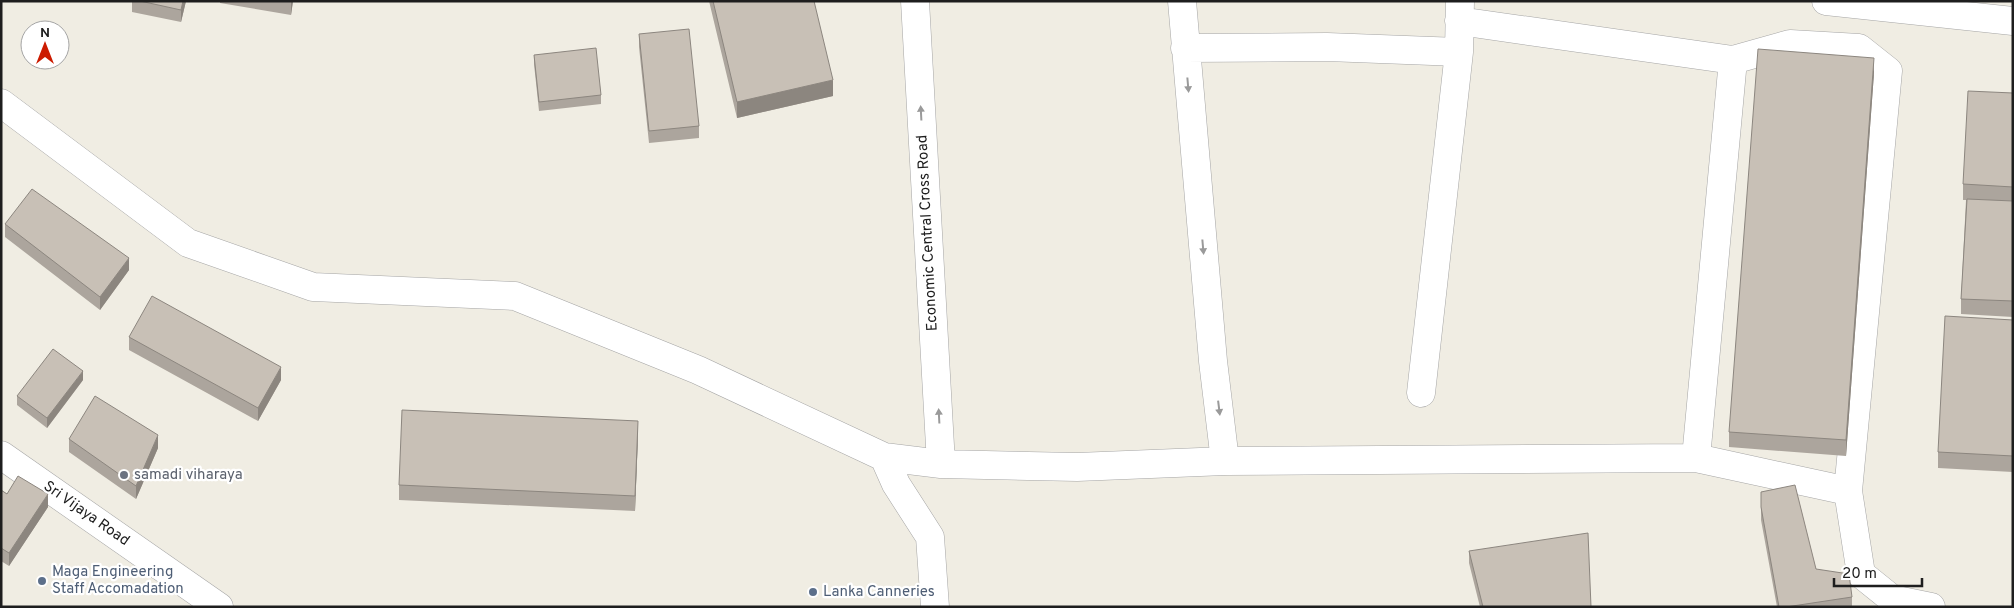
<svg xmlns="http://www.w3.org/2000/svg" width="2014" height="608" viewBox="0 0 2014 608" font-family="Overpass,sans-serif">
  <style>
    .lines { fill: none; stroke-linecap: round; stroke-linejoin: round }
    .minor-casing { stroke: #a5a5a5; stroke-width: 29 }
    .minor { stroke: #fff; stroke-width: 28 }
    .wall { fill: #aca59d }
    .shaded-wall { fill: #8c867f }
    .building { fill: #c8c0b6; stroke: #8c867f }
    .oneway { fill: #9a9a9a }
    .worship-dot { fill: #6b7280; stroke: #fff; stroke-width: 2 }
    .service-dot { fill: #5c6f8a; stroke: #fff; stroke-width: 2 }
    .labels { text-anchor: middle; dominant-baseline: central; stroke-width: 4.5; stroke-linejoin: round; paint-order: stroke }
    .street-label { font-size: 15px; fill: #1e1e1e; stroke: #fff }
    .worship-label { font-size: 15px; fill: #5b616d; stroke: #fff; text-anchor: start }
    .service-label { font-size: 15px; fill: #4e5e75; stroke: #fff; text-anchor: start }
  </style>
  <rect width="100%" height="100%" fill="#f0ede3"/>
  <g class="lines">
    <defs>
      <path id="minor" d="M915,1l26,463
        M1182,1l31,360 12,100
        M1826,1l187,20
        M1459,21l274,39
        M1185,48l142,-1 132,5
        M1,103l187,140 125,44 202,9 183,74 186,87 57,7 136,3 148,-6 471,-3 37,-398 57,-16 69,4 29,23 -40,420 -152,-33
        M1421,393l38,-341 1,-51
        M1,455l218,152
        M884,457l12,27 34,53 5,70
        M1848,491l13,83 31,25 39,8"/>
    </defs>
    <use href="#minor" class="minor-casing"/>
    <use href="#minor" class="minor"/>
  </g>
  <path class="wall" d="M132,1h54l-5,21 -49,-10z
    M220,1h73l-2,14 -71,-12z
    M709,1h105l19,95 -96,22z
    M639,34l60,92v12l-50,5 -10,-96z
    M534,55l67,40v9l-62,7 -5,-47z
    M1874,73l-28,383 -117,-9v-15z
    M2013,93v224l-52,-3v-15l5,-99h-3v-16z
    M5,224l124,46 -29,40 -95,-73z
    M2013,320v152l-75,-4v-16z
    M129,337l152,43 -23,41 -129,-71z
    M83,380l-36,48 -30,-23v-9z
    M638,436l-3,75 -236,-11v-15z
    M69,439l89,9 -22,51 -67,-47z
    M1,490l6,4 41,13 -39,59 -8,-5z
    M1761,492l55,77 36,28v10h-75l-16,-87z
    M1469,551l122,56h-111l-11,-44z"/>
  <path class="shaded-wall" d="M183,1h3l-5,21v-12z
    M291,1h2l-2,14z
    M1874,58v15l-28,383v-16z
    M833,80v16l-96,22v-16z
    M129,258v12l-29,40v-13z
    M281,367v13l-23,41v-13z
    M83,371v9l-36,48v-10z
    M638,421v15l-3,75v-15z
    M158,435v13l-22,51v-13z
    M48,494v13l-39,59v-13z"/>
  <path class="building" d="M140,1h43l-2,9z
    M713,1h101l19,79 -96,22z
    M689,29l10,97 -50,5 -10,-97z
    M596,48l5,47 -62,7 -5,-47z
    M1758,49l116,9 -28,382 -117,-8z
    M1968,91l45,2v94l-50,-3z
    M32,189l97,69 -29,39 -95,-73z
    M1967,199l46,2v100l-52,-2z
    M152,296l129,71 -23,41 -129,-71z
    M1945,316l68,4v136l-75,-4z
    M53,349l30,22 -36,47 -30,-22z
    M95,396l63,39 -22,51 -67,-47z
    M402,410l236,11 -3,75 -236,-11z
    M18,476l30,18 -39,59 -8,-5v-58l6,4z
    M1795,485l21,84 33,5 3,23 -66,10h-7l-18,-100v-15z
    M1588,533l3,74h-108l-14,-56z"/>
  <defs><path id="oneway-solid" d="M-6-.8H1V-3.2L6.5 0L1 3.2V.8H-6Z" transform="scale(1.25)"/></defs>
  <g class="oneway">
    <use href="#oneway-solid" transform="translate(1188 85) rotate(85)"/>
    <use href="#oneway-solid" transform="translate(921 113) rotate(-93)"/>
    <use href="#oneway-solid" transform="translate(1203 247) rotate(85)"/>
    <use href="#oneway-solid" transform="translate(1219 408) rotate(83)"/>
    <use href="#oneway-solid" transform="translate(939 416) rotate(-93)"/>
  </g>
  <circle class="worship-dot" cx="124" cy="475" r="5"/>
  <g class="service-dot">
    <circle cx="42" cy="581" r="5"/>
    <circle cx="813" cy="592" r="5"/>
  </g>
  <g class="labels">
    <g class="street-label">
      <text transform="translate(928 233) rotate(-93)">Economic Central Cross Road</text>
      <text transform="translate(86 514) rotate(35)">Sri Vijaya Road</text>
    </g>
    <g class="worship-label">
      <text x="134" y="475">samadi viharaya</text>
    </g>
    <g class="service-label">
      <text x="52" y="572">Maga Engineering<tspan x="52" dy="17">Staff Accomadation</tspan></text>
      <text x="823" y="592">Lanka Canneries</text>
    </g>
  </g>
  <rect width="2014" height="608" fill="none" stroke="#1e1e1e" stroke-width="5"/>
  <g transform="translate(45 45)"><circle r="24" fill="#ffffff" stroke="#a5a5a5"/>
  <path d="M0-4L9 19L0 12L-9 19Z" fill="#cc1b00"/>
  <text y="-8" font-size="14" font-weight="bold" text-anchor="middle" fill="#1e1e1e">N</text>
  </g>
  <path d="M1834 578v8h88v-8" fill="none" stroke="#1e1e1e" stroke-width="2.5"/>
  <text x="1842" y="578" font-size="15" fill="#1e1e1e" stroke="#ffffff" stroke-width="4" paint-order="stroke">20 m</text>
</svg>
